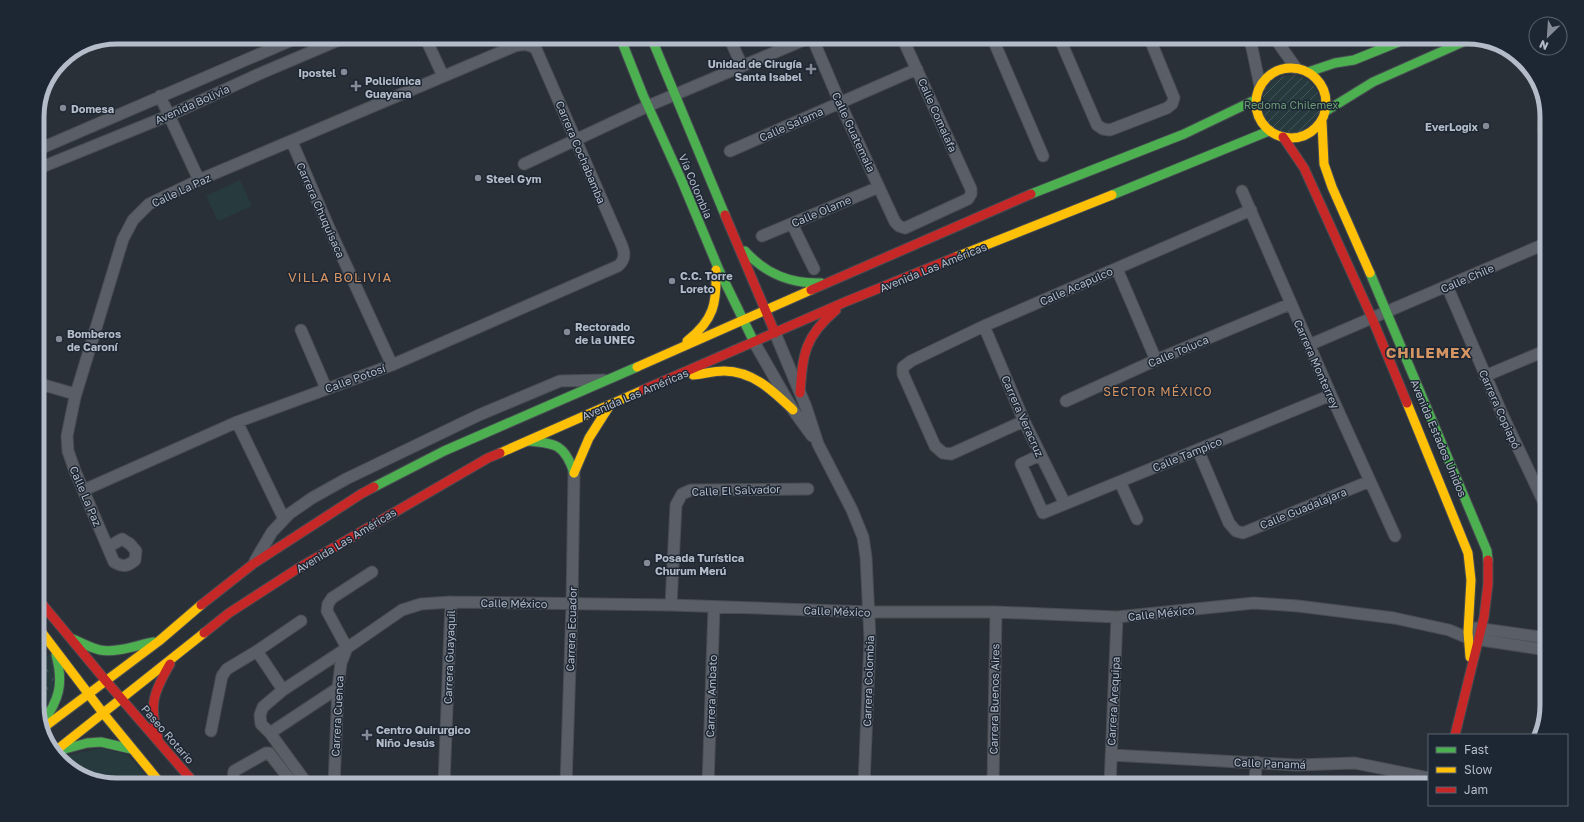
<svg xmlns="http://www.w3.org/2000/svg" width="1584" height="822" viewBox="0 0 1584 822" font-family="'Golos Text',sans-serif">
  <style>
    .park { fill: url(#park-crowns) }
    .garden { fill: url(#garden-furrows) }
    .pitch { fill: #273a3e }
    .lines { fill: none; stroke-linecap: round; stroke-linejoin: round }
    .street-casing { stroke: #484c53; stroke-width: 13 }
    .fast-casing { stroke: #484c53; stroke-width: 11 }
    .slow-casing { stroke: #484c53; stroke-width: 11 }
    .jam-casing { stroke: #484c53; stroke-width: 11 }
    .street { stroke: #5a5e66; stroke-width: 11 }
    .fast { stroke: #4caf50; stroke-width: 9 }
    .slow { stroke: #ffc107; stroke-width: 9 }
    .jam { stroke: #c62828; stroke-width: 9 }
    .poi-dot { fill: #848b96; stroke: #1d2633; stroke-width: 1.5 }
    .labels { text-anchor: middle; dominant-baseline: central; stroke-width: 3; stroke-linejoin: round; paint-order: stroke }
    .poi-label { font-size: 11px; font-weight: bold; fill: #b4bcc9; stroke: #1d2633; text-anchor: start }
    .street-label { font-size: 11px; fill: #b4bcc9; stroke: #1d2633 }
    .park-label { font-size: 11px; fill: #6b9a76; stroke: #1d2633 }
    .neighbourhood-label { font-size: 12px; letter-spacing: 1px; fill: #d59563; stroke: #1d2633 }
    .quarter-label { font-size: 13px; letter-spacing: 1px; fill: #d59563; stroke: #1d2633 }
    .district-label { font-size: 15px; font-weight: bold; letter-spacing: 1px; fill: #d59563; stroke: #1d2633 }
    .rim { fill: none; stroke: #b4bcc9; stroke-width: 5 }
  </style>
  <defs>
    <pattern id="park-crowns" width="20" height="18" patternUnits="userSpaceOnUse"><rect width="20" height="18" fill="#273a3e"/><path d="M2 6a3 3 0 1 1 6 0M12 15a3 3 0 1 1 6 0" fill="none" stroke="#445559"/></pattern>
    <pattern id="garden-furrows" width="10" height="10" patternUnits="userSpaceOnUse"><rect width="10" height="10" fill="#273a3e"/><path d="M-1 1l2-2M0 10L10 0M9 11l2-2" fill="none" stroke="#445559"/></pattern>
  </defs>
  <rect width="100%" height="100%" fill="#2a3038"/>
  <path class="park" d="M50,654l6,15 -2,26 -16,19 -1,-4v-43z"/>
  <path class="garden" d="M1262 104a29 29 0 1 1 58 0a29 29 0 1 1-58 0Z"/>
  <path class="pitch" d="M240,180l12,26 -34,15 -12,-25z
    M102,748l26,7 25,30h-36l-35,-8 -22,-20z"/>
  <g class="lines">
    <defs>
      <path id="street" d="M425,37l18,39
        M729,37l13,29
        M812,37l28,66 55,119 4,4 6,2 63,-29 3,-5v-5l-69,-152
        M992,37l51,119
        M1059,37l38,88 6,4 7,1 57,-22 5,-4 2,-6 -25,-61
        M1248,37l4,11 8,38
        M1274,37l22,31
        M160,96l39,84
        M1547,118l-3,3v11l3,7
        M292,142l37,86 63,137
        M37,150l262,-113
        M730,151l187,-82
        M524,164l124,-58 163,-69
        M37,169l133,-54 89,-41 87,-37
        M1242,191l89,204 64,141
        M792,224l22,45
        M762,236l117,-49
        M1117,269l39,91
        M1447,286l56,130 44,93
        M984,326l40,95 41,83
        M301,330l25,58
        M775,333l31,74 12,37 34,66 11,27 3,20 4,82 -6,146
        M754,342l39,68 19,26
        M1309,345l238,-102
        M1485,376l62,-26
        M37,383l38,11
        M1066,401l90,-41 134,-56
        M1024,421l-73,33 -8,-1 -8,-7 -32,-72v-7l8,-6 73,-35 267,-116
        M237,422l47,97
        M1198,450l31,73 7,8 7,2 127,-52
        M1040,455l-19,9 22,49 288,-118
        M1120,482l17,37
        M84,490l153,-68 155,-57 226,-99c12,-10 3,-21 -2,-34l-80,-183c-7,-5 -12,-5 -21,-3l-316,134 -50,24 -16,16 -10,19 -48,158 -8,39 1,15 7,20 39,91c9,5 13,5 21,-2l1,-9 -6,-7 -8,-5 -14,8
        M255,561l17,-29 17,-18 23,-16 34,-19 133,-64 81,-34 44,-1
        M671,605l5,-100 6,-11 9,-4 117,-1
        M1476,628l71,10
        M257,651l44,-30
        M211,731l11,-55 5,-7 30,-18 26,39
        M270,733l68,-45
        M1111,755l186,10 58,-2 74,15
        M237,785l-4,-6 1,-8 32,-18h3l25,32
        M308,785l-38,-52 -9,-9 -1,-9 3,-8 20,-17 64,-42 55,-38 19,-6 30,-2 220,3 198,7h127l121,5 137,-14 44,3 96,12 55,12 19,8 79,12
        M334,785l4,-97 3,-25 6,-15 -20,-37 1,-7 4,-6 40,-26
        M444,785l7,-183
        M566,785l6,-180 2,-132
        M708,785l6,-178
        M993,785l3,-173
        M1110,785l7,-168
        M1255,785l1,-23"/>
      <path id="fast" d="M620,37l23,58 38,84 38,91 35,72
        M651,37l74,178
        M1308,72l27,-9 19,-3 57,-23
        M1326,111l47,-29 99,-44
        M1031,194l153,-60 71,-34
        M1112,195l157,-64
        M745,251c21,23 45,33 76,32
        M1370,273l117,278 1,9
        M528,441c28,2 37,4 46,32
        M374,487l70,-36 193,-84
        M73,639c9,4 18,9 27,11 17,3 37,-5 54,-8
        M42,724c17,-24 22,-40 14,-69
        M61,750l26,-7 14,-1 30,7"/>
      <path id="slow" d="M1256 103a35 35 0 1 1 70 0a35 35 0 1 1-70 0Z
        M1322,122l2,42 8,23 38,86
        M956,257l156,-62
        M687,341c27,-21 30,-38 29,-71
        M637,367l174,-77
        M693,375c10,-1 21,-4 31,-4 29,0 49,20 69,39
        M1407,403l61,150 3,27 -3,52 2,25
        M500,453l143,-63
        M574,473l15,-35 21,-33
        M37,626l66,87 59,72
        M43,728l116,-87 42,-36
        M54,752l150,-119"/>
      <path id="jam" d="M1283,137l21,31 68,150 35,85
        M725,215l50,118
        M811,290l220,-96
        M643,390l202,-88 111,-45
        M800,393c3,-39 4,-56 36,-83
        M37,598l69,83 90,104
        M201,605l52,-41 108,-70 13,-7
        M204,633l25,-20 68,-44 191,-111 12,-5
        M1455,735l29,-118 4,-33v-24
        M158,738c-9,-33 -5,-45 12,-74"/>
    </defs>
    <use href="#street" class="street-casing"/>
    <use href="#fast" class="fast-casing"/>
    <use href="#slow" class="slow-casing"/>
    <use href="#jam" class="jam-casing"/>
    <use href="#street" class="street"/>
    <use href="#fast" class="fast"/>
    <use href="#slow" class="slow"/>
    <use href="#jam" class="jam"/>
  </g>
  <g class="poi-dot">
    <path d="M809 63h4v4h4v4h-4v4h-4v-4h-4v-4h4z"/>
    <circle cx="344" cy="72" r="4"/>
    <path d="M354 80h4v4h4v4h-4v4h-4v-4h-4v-4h4z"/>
    <circle cx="63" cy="108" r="4"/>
    <circle cx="1486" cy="126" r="4"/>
    <circle cx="478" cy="178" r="4"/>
    <circle cx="672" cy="281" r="4"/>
    <circle cx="567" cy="332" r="4"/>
    <circle cx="59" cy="339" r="4"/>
    <circle cx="647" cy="563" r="4"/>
    <path d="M365 729h4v4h4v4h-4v4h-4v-4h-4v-4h4z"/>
  </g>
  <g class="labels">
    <g class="poi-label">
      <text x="802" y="63" text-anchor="end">Unidad de Cirugía<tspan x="802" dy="13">Santa Isabel</tspan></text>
      <text x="336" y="72" text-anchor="end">Ipostel</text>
      <text x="365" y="80">Policlínica<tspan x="365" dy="13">Guayana</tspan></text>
      <text x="71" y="108">Domesa</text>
      <text x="1478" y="126" text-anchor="end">EverLogix</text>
      <text x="486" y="178">Steel Gym</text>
      <text x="680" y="275">C.C. Torre<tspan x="680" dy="13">Loreto</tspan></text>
      <text x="575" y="326">Rectorado<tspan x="575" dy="13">de la UNEG</tspan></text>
      <text x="67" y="333">Bomberos<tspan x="67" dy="13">de Caroní</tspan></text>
      <text x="655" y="557">Posada Turística<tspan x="655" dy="13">Churum Merú</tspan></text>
      <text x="376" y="729">Centro Quirurgico<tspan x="376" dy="13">Niño Jesús</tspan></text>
    </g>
    <g class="street-label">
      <text transform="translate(192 104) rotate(-24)">Avenida Bolivia</text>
      <text transform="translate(938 115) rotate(66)">Calle Comalafa</text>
      <text transform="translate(791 124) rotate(-24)">Calle Salama</text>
      <text transform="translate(854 132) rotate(65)">Calle Guatemala</text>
      <text transform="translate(581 152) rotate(67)">Carrera Cochabamba</text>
      <text transform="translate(696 186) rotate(67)">Vía Colombia</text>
      <text transform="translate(181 190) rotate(-25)">Calle La Paz</text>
      <text transform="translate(321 210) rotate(66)">Carrera Chuquisaca</text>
      <text transform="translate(821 211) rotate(-23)">Calle Olame</text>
      <text transform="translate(933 267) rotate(-22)">Avenida Las Américas</text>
      <text transform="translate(1467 278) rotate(-23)">Calle Chile</text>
      <text transform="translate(1076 286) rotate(-24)">Calle Acapulco</text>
      <text transform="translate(1178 351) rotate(-23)">Calle Toluca</text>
      <text transform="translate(1317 364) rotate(66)">Carrera Monterrey</text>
      <text transform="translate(355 378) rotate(-20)">Calle Potosí</text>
      <text transform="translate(635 394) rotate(-23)">Avenida Las Américas</text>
      <text transform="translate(1500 409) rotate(66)">Carrera Copiapó</text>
      <text transform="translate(1023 416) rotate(66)">Carrera Veracruz</text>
      <text transform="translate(1439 438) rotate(67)">Avenida Estados Unidos</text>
      <text transform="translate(1187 454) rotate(-22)">Calle Tampico</text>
      <text transform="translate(736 490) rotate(-2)">Calle El Salvador</text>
      <text transform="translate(86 496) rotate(67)">Calle La Paz</text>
      <text transform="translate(1303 508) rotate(-22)">Calle Guadalajara</text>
      <text transform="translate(346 540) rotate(-31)">Avenida Las Américas</text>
      <text transform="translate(514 603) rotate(1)">Calle México</text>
      <text transform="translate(837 611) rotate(2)">Calle México</text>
      <text transform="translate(1161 613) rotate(-6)">Calle México</text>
      <text transform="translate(571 629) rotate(-88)">Carrera Ecuador</text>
      <text transform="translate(449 657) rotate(-88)">Carrera Guayaquil</text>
      <text transform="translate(868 681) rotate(-88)">Carrera Colombia</text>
      <text transform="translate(711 696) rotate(-88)">Carrera Ambato</text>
      <text transform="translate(994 699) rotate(-89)">Carrera Buenos Aires</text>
      <text transform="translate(1113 701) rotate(-87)">Carrera Arequipa</text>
      <text transform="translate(337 716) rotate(-87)">Carrera Cuenca</text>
      <text transform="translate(168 734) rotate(49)">Paseo Rotario</text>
      <text transform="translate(1270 763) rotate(2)">Calle Panamá</text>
    </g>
    <g class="park-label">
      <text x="1291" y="104">Redoma Chilemex</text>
    </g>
    <g class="neighbourhood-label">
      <text x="1158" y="391">SECTOR MÉXICO</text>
    </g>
    <g class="quarter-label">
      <text x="340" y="277">VILLA BOLIVIA</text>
    </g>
    <g class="district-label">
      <text x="1429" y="352">CHILEMEX</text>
    </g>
  </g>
  <path d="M0 0H1584V822H0ZM117 44H1467A73 73 0 0 1 1540 117V705A73 73 0 0 1 1467 778H117A73 73 0 0 1 44 705V117A73 73 0 0 1 117 44Z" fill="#1d2633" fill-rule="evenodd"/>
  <path class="rim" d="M117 44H1467A73 73 0 0 1 1540 117V705A73 73 0 0 1 1467 778H117A73 73 0 0 1 44 705V117A73 73 0 0 1 117 44Z"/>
  <rect x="1428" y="734" width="140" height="72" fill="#1d2633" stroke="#59626f"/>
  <rect x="1436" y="747" width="20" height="6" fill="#4caf50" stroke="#59626f"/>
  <text x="1464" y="754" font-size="12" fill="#b4bcc9">Fast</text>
  <rect x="1436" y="767" width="20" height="6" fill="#ffc107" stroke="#59626f"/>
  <text x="1464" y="774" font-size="12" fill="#b4bcc9">Slow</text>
  <rect x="1436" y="787" width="20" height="6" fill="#c62828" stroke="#59626f"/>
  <text x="1464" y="794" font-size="12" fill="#b4bcc9">Jam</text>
  <g transform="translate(1548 36) rotate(205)"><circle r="19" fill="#1d2633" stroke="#59626f"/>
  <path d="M0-3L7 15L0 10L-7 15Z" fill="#848b96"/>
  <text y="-6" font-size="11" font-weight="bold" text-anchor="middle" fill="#b4bcc9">N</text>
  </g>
</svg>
